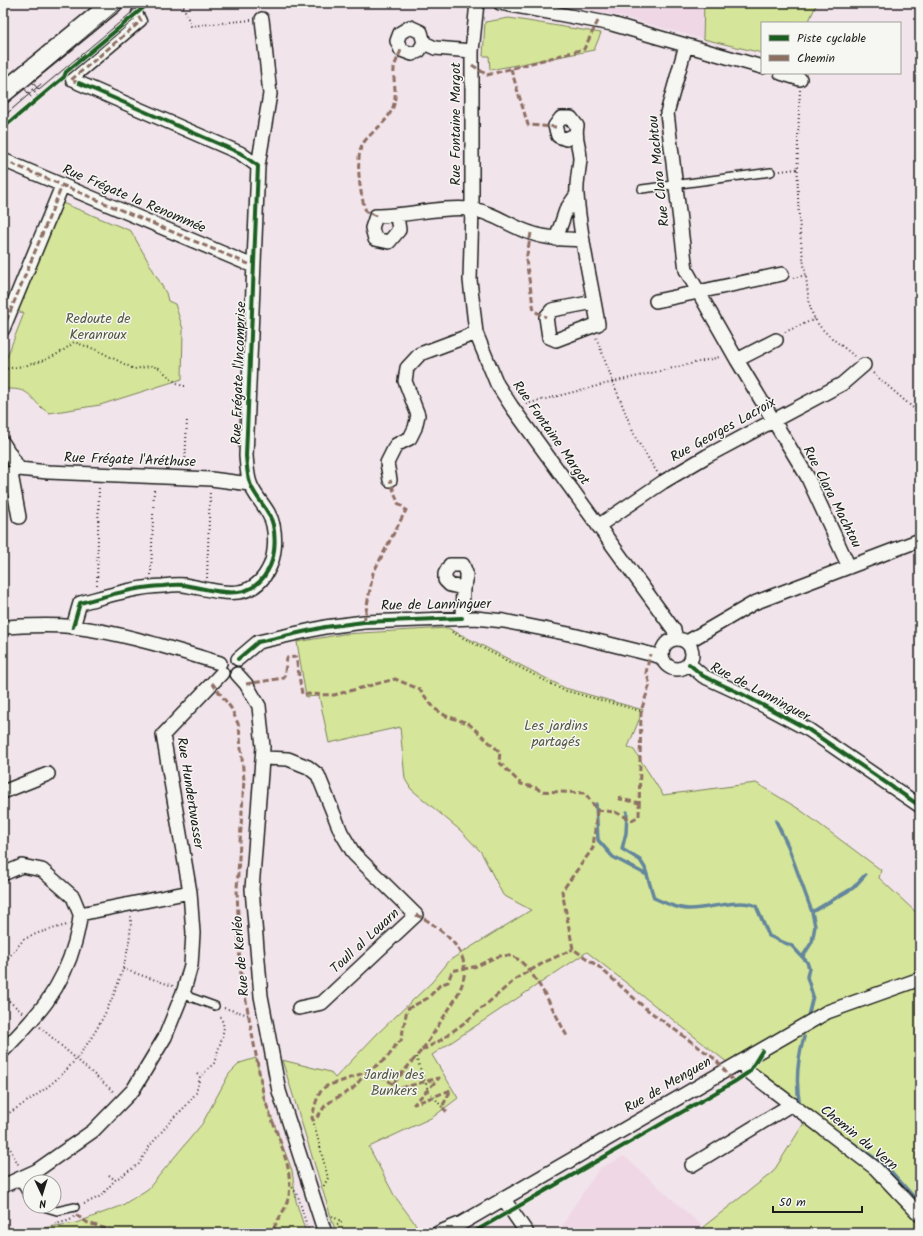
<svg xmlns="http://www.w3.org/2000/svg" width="923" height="1236" viewBox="0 0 923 1236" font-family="Kalam,sans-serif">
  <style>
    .built { fill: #efd7e6 }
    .green { fill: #d5e599; stroke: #78805a }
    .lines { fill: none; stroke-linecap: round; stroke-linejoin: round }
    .stream { stroke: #64869d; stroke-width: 3.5 }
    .service-casing { stroke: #1c1c1c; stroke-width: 10 }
    .pedestrian-casing { stroke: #1c1c1c; stroke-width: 13 }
    .minor-casing { stroke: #1c1c1c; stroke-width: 16 }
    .secondary-casing { stroke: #1c1c1c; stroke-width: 22 }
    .path { stroke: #1c1c1c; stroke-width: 2; stroke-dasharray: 1 3; stroke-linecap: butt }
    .service { stroke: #f6f6f2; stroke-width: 7 }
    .pedestrian { stroke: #f6f6f2; stroke-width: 10 }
    .minor { stroke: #f6f6f2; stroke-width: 13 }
    .secondary { stroke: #f6f6f2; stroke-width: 19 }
    .tram { stroke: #1c1c1c; stroke-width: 1 }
    .quiet { stroke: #8d6e63; stroke-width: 3; stroke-dasharray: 6 3; stroke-linecap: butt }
    .cycleway-casing { stroke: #f6f6f2; stroke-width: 6 }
    .cycleway { stroke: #1b5e20; stroke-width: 4 }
    .labels { text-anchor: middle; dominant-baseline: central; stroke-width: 3; stroke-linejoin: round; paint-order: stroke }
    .street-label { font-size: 14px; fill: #1c1c1c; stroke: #f6f6f2 }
    .park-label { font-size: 14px; fill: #545842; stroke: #f6f6f2 }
  </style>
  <rect width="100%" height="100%" fill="#f2e4eb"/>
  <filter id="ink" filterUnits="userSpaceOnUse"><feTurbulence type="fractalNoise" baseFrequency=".025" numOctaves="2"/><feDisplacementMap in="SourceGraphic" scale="8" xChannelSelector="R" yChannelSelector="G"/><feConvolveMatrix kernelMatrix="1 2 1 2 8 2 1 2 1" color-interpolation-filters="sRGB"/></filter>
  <g filter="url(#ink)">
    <path class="built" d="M548,3h156l-1,36 -87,-24z
      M624,1156l86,77h-151l12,-23 29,-42z"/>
    <path class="green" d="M704,3h113l-9,20h-46v30l-59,-14z
      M509,18l92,15 -7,17 -104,20 -1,-14h-6l2,-34z
      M60,202l71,29 35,62 2,8 7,3 8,25 -1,50 -82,26 -51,8c-21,-13 -14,-25 -44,-24v-27l19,-49 -8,-2z
      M448,628l117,60 78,22 -15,37 6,3 29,45 93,-12 43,26 82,61 -2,8 41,38v317h-210l-7,-6 70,-55 31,-49 -217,-171 -155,103 26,43 -25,19 -64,30 25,48 28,38h-86l-54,-173 48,12 5,6 42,-44 55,-52 18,-22 81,-50 -28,-15 -22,-43 -20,-21 -50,-42 -6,-10 -5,-52 -71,16 -10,-47 -13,1 -9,-55 46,-8z
      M256,1058l10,45 26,67 4,31 10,32h-303v-4l39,-1 34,-5 45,-17 27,-17 54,-65 27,-50 11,-11z"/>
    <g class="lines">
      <path class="stream" d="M596,804l2,36 15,17 34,18
        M627,812l-1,21 -4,16 18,11 5,8 9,30c11,5 24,11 36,11 18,0 50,-11 66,-3l13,30 23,10 15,16 2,6 -2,9 6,19 -5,20
        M776,821l12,25 24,66 3,14 -3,16 -9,14
        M812,912l41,-24 12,-13
        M800,1106c-5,-24 -3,-45 4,-69
        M843,1136l44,31 33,37"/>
      <defs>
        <path id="service" d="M642,189l129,-17
          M184,990l6,7 25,9
          M18,1179l12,20
          M40,1206l17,5 18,-4"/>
        <path id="pedestrian" d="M79,83l-8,-3 70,-59 -4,-8"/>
        <path id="minor" d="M477,3l-5,48v158l-2,71 6,53 21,51 15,23 162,223 2,9
          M500,3l112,21 150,43
          M424,43l-5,8 -7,3 -11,-4 -4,-9 3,-8 10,-6 11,5 3,11 11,5 37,3
          M686,45l-19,68 19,157 51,90
          M781,73l19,6
          M575,135l-9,4 -8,-3 -3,-10 6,-8h10l6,8c-3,12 3,21 3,33 -1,12 -4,24 -3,36 3,43 14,86 21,129l-42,16 -7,-3 -3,-20 6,-7 42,-8
          M3,160l250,106
          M258,166l12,-72 -8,-75
          M397,216l2,14 -10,12 -14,-3 -3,-11 4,-12c32,0 64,-10 95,-7 22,3 40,18 60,24 17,6 35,6 52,7
          M556,239l10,-29 11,-16
          M656,301l126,-27
          M3,329l59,-143
          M776,340l-39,20 70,116 42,91
          M3,443l16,26
          M11,474l8,43
          M3,477l16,-8 29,3 163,7 39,5
          M390,480l-3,-17 9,-18 14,-7 5,-10 3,-13 -13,-34 2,-13 13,-14 56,-21
          M598,526l65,-44 44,-26 135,-72 22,-19
          M462,618l1,-30 3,-7v-8l-3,-8h-13l-5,9v6l5,5 13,3
          M3,627c23,-1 47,-3 71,0 50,6 98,22 146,36
          M73,627l7,-24c27,-7 55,-16 83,-17 7,-1 14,-2 21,-1 31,5 66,20 84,-15 7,-12 8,-31 5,-45 -3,-16 -19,-28 -23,-42 -3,-8 -3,-18 -4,-27l12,-290 -18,-13 -161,-70
          M662 654a15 15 0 1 1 30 0a15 15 0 1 1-30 0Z
          M687,642l67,-39 166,-63
          M238,659l20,-17 67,-15 39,-5 111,-4 29,3 65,13 93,23
          M689,664l14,12 39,18 67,36 111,76
          M237,674l9,10 13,22 4,41 -11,142 9,107 18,95 46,142
          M263,758l25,1 20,8 10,8 23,57 13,22 62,61 -94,88 -23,5
          M3,792l45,-18
          M3,874l19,-8 20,4 31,27 7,17 110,-22
          M3,1051c34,-35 59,-61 72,-109 2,-9 5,-18 5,-28
          M740,1062l9,10 126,96 45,47
          M692,1165l100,-61
          M3,1186l33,-15 57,-40 40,-41 32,-53 19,-47 7,-25 2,-32 -3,-41 -27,-157 59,-62
          M503,1198l24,35
          M438,1233l24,-10 365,-211 93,-33"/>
        <path id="secondary" d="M3,93l110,-90"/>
      </defs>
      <use href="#service" class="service-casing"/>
      <use href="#pedestrian" class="pedestrian-casing"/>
      <use href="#minor" class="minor-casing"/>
      <use href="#secondary" class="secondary-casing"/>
      <path class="path" d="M182,3l9,23 60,-6
        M32,89l6,8
        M800,90c-3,63 -5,125 6,187 2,14 2,30 9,42 8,15 27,26 39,37
        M780,171l17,-2
        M793,278l13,-3
        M785,332l30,-13
        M3,369c27,-3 51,-9 71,-27l23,8 37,19 17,-3 8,2 15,13 8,5h6
        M873,373l46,40 1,3
        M526,404l87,-22 -17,-45
        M185,466l2,-47
        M657,472l-21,-33 -23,-57 107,-25
        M151,575l3,-87
        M207,578l3,-88
        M97,585l2,-99
        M452,632l111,58 78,21
        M3,964l21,-25 17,-7 26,-7
        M123,969l50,17
        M3,996l20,17
        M224,1008l25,7
        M40,1027l75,66
        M416,1057l12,33 14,17
        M197,1074l3,3
        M3,1117c20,-13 42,-26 59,-43 38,-36 70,-107 69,-159
        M313,1120l15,58 -5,9
        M3,1135l16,31
        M109,1175l6,5
        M290,1184l8,12 11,37
        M84,1204l17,-8 14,-16 24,-16 9,-16 26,-31 11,-10 11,-14 4,-16 14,-14 8,-25 2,-11 -4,-13
        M332,1216l10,6 -7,3
        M50,1233l-1,-5c7,-7 18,-4 25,-11"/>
      <use href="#service" class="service"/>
      <use href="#pedestrian" class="pedestrian"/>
      <use href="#minor" class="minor"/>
      <use href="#secondary" class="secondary"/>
      <path class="tram" d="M126,3l-94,79 7,8 104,-87
        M3,107l21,-19 7,9
        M3,117l38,-33"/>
      <path class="quiet" d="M472,65l15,10 97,-26 14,-28
        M511,69l17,56 28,2
        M79,83l-8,-3 70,-59 -4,-8 2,-1
        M3,160l250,106
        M376,216l-10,-5c-6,-14 -12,-58 -2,-69 10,-13 25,-20 30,-38 3,-12 -1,-23 0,-34 0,-6 5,-14 7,-20
        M531,233l-5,27 8,51 12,6
        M3,329l59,-143
        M364,622l9,-49 33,-63 -8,-7 -8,-23
        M212,683l19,25 8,18 5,54 -7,109 3,80 24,129 16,43 8,26 2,17 -1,12 -4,12 -12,21 1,4
        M246,684l38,-6 3,-20 9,-1 6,37 32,1 61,-16 24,10 16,20 11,7 22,7 32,29 -1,10 22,22 16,4 3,3 45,2 12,17 18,2 17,8 7,-4 2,-105 9,-27 -4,-11 4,-19
        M620,796v3l20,4
        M597,810l-4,38 -31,43 11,58 26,18 46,41 70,51 19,23
        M416,915c13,5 20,12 30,20 30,28 19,51 -1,80 -8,12 -15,25 -24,36l20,-11 27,-20 49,-42 30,-17 26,-12
        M421,1051l-28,33 4,5 42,-11 -25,26 37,-14 -9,17 6,6
        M393,1084c-10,-7 -21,-17 -32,-5 -3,3 -6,8 -10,11 -10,6 -17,8 -26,16 -4,5 -6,11 -12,14l-1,-2c2,-8 5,-26 13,-31 5,-3 12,-4 17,-6 20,-7 46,-17 54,-37l5,-3 6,-32 21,-11 12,-13 8,-3 4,-11c7,-2 14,-2 21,-4 12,-3 24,-14 38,-11 20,4 46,62 56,80
        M76,1215l12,8 31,10
        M319,1233l5,-3"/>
      <defs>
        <path id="cycleway" d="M3,128l61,-51 2,-5 83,-69
          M73,627l7,-24c27,-7 55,-16 83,-17 7,-1 14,-2 21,-1 31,5 66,20 84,-15 7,-12 8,-31 5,-45 -3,-16 -19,-28 -23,-42 -3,-8 -3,-18 -4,-27l12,-290 -18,-13 -161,-70
          M238,659l20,-17 67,-15 39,-5 98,-4
          M689,664l14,12 39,18 67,36 111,76
          M472,1233l262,-151 15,-10 13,-21"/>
      </defs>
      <use href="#cycleway" class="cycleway-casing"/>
      <use href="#cycleway" class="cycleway"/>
    </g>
  </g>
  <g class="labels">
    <g class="street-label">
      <text transform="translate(456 124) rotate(-90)">Rue Fontaine Margot</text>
      <text transform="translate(659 171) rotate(-96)">Rue Clara Machtou</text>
      <text transform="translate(134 199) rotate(23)">Rue Frégate la Renommée</text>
      <text transform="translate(239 373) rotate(-88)">Rue Frégate l'Incomprise</text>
      <text transform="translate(723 430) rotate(-29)">Rue Georges Lacroix</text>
      <text transform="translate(551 433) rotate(55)">Rue Fontaine Margot</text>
      <text transform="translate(130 460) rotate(2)">Rue Frégate l'Aréthuse</text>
      <text transform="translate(832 497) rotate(63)">Rue Clara Machtou</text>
      <text transform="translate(436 605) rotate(-1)">Rue de Lanninguer</text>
      <text transform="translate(760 692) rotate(28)">Rue de Lanninguer</text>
      <text transform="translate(190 793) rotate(81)">Rue Hundertwasser</text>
      <text transform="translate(365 941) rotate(-43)">Toull al Louarn</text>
      <text transform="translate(241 956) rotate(-95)">Rue de Kerléo</text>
      <text transform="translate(668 1085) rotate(-30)">Rue de Menguen</text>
      <text transform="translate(859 1138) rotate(39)">Chemin du Vern</text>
    </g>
    <g class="park-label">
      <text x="98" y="319">Redoute de<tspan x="98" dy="16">Keranroux</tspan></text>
      <text x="556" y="726">Les jardins<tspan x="556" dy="16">partagés</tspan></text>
      <text x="394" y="1075">Jardin des<tspan x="394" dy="16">Bunkers</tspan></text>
    </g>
  </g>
  <rect width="923" height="1236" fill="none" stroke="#f6f6f2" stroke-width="16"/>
  <rect x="8" y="8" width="907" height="1220" fill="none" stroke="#1c1c1c" stroke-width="1.5" filter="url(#ink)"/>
  <rect x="761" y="22" width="140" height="52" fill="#f6f6f2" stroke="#9f9f9c"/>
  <rect x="769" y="35" width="20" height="6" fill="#1b5e20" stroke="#9f9f9c"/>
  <text x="797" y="42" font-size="12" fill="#1c1c1c">Piste cyclable</text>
  <rect x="769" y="55" width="20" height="6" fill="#8d6e63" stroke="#9f9f9c"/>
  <text x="797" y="62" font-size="12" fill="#1c1c1c">Chemin</text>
  <g transform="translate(42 1194) rotate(176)"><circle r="19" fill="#f6f6f2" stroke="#9f9f9c"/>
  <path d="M0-3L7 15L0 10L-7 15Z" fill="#1c1c1c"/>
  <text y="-6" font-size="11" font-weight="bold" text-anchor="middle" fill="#1c1c1c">N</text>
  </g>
  <path d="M773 1206v6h89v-6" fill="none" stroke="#1c1c1c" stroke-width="2"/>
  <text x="779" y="1206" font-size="12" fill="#1c1c1c" stroke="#f6f6f2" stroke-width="3" paint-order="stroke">50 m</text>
</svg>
